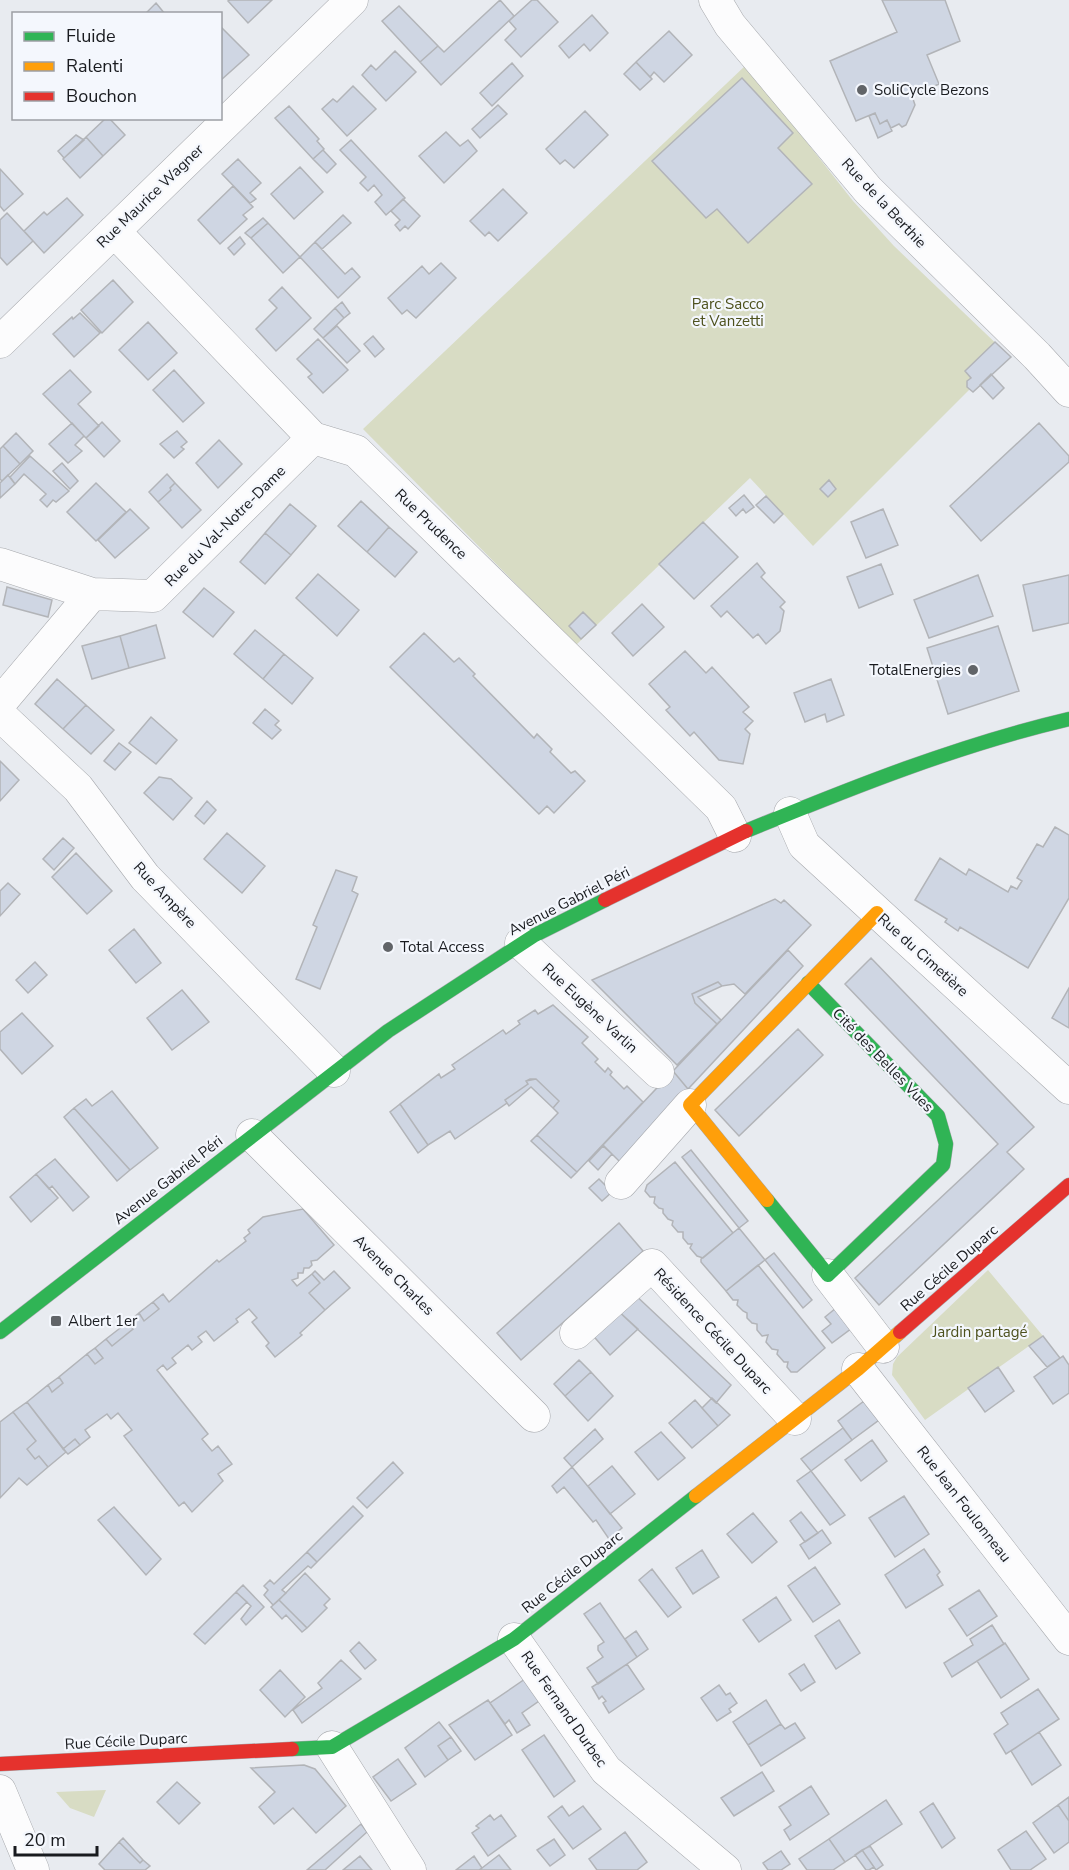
<svg xmlns="http://www.w3.org/2000/svg" width="1069" height="1870" viewBox="0 0 1069 1870" font-family="'Nunito Sans',sans-serif">
  <style>
    .green { fill: #d8dcc4 }
    .building { fill: #cfd6e3; stroke: #b2b4b8; stroke-width: 1.5 }
    .lines { fill: none; stroke-linecap: round; stroke-linejoin: round }
    .street-casing { stroke: #a6a8ac; stroke-width: 33 }
    .fast-casing { stroke: #a6a8ac; stroke-width: 15 }
    .slow-casing { stroke: #a6a8ac; stroke-width: 15 }
    .jam-casing { stroke: #a6a8ac; stroke-width: 15 }
    .street { stroke: #fcfcfd; stroke-width: 32 }
    .fast { stroke: #30b455; stroke-width: 14 }
    .slow { stroke: #ff9f0a; stroke-width: 14 }
    .jam { stroke: #e5322d; stroke-width: 14 }
    .poi-dot { fill: #616468; stroke: #f4f7fd; stroke-width: 2 }
    .labels { text-anchor: middle; dominant-baseline: central; stroke-width: 4.5; stroke-linejoin: round; paint-order: stroke }
    .poi-label { font-size: 15px; fill: #191b1f; stroke: #f4f7fd; text-anchor: start }
    .street-label { font-size: 15px; fill: #191b1f; stroke: #f4f7fd }
    .park-label { font-size: 15px; fill: #4d511d; stroke: #f4f7fd }
  </style>
  <rect width="100%" height="100%" fill="#e8ebf0"/>
  <path class="green" d="M746,65l107,136 41,45 112,107 -193,193 -63,-68 -174,167 -213,-216z
    M988,1270l55,66 -118,84 -33,-45 1,-11 4,-7z
    M106,1790l-12,27 -24,-9 -14,-16z"/>
  <path class="building" d="M230,0h42l-24,23 -20,-22z
    M500,0l14,16 -73,69 -21,-23 18,-16 6,6z
    M532,0h5l21,22 -37,35 -16,-17 11,-11 -7,-8z
    M882,0h63l15,41 -33,14 12,29 -27,12 3,9 -9,20 -4,2 -3,-3 -8,4 -4,-8 -7,4 -5,-11 -19,8 -26,-60 67,-29z
    M156,3l9,11 -19,-1z
    M399,6l39,40 -18,16 -38,-41z
    M592,15l16,18 -18,18 -6,-7 -15,14 -10,-12z
    M220,26l29,29 -28,25 -1,-1z
    M669,31l23,24 -28,27 -10,-10 -4,5 -14,-15z
    M395,51l21,21 -30,29 -24,-26 9,-10 5,5z
    M636,62l16,17 -12,11 -16,-16z
    M512,63l11,13 -31,30 -12,-13z
    M742,78l51,55 -15,15 34,36 -64,59 -31,-34 -11,9 -54,-57z
    M353,86l23,23 -29,27 -25,-27 11,-10 4,3z
    M498,105l9,9 -27,24 -8,-9z
    M289,106l30,33 -2,2 7,8 -11,10 -38,-41z
    M585,111l23,24 -34,33 -9,-8 -5,4 -14,-15z
    M875,113l5,11 7,-4 5,11 -14,7 -9,-22z
    M106,118h3l16,17 -22,21 -17,-19z
    M446,132l14,14 8,-6 9,11 -33,32 -25,-27z
    M76,135l8,5 -20,18 -6,-7z
    M86,137l17,19 -23,22 -17,-19z
    M351,140l54,58 -19,17 -11,-13 7,-7 -8,-10 -6,6 -8,-8 6,-6 -26,-27z
    M323,150l13,14 -9,9 -14,-14z
    M238,159l23,24 -11,10 6,6 -6,4 -28,-29z
    M300,167l23,25 -29,27 -23,-25z
    M0,169l23,25 -19,17 -4,-5z
    M233,186l20,21 -10,8 4,4 -27,25 -22,-24z
    M503,189l24,24 -29,28 -9,-9 -4,4 -15,-15z
    M67,198l16,17 -39,38 -20,-22 20,-19 3,3z
    M403,199l17,17 -12,13 -3,-3 -5,5 -5,-6 5,-5 -9,-9z
    M7,213l26,28 -26,24 -7,-8v-37z
    M343,215l8,8 -29,26 -7,-7z
    M263,218l5,5 -17,15 -6,-5z
    M268,223l32,34 -17,16 -32,-35z
    M240,237l5,7 -11,11 -6,-7z
    M315,242l30,32 7,-6 8,9 -22,21 -38,-41z
    M441,263l15,15 -40,40 -9,-8 -5,4 -14,-16 34,-32 7,8z
    M113,280l20,22 -31,31 -21,-23z
    M282,287l29,31 -35,33 -20,-22 21,-21 -8,-8z
    M342,302l8,11 -6,5 -9,-10z
    M335,308l9,10 -21,20 -9,-9z
    M80,313l20,20 -26,24 -21,-23 19,-17 1,2z
    M148,322l29,31 -29,27 -29,-30z
    M337,326l23,25 -13,12 -24,-25z
    M373,336l11,13 -9,8 -11,-13z
    M318,339l30,31 -25,23 -15,-16 4,-3 -15,-15z
    M995,342l16,15 -38,35 -6,-5v-6l4,-3 -6,-7z
    M70,370l21,22 -13,12 21,22 -13,12 -43,-44z
    M174,370l30,33 -21,19 -30,-32z
    M991,374l13,14 -11,11 -13,-14z
    M102,422l18,19 -16,16 -18,-19z
    M72,423l12,13 -9,9 7,6 -14,12 -19,-19z
    M1039,423l30,33v6l-88,79 -31,-35z
    M177,431l10,11 -6,5 3,2 -10,9 -14,-14z
    M16,433l17,18 -13,13 -17,-18z
    M219,440l23,24 -24,24 -22,-25z
    M3,446l17,18 -18,17 -2,-2v-30z
    M30,456l39,35 -13,11 -3,-2 -6,7 -7,-7 6,-6 -22,-20 -9,10 -5,-7z
    M62,463l16,18 -8,8 -17,-18z
    M167,474l8,9 -5,5 1,2 -13,12 -9,-10z
    M8,475l7,9 -15,14v-15z
    M829,480l7,9 -8,8 -8,-8z
    M96,483l30,29 -30,29 -29,-29z
    M175,483l26,27 -19,18 -24,-26 13,-12 -1,-2z
    M744,495l10,12 -8,6 -3,-4 -7,7 -7,-8z
    M766,496l17,18 -9,9 -18,-18z
    M361,501l28,26 -22,25 -29,-26z
    M290,504l26,22 -25,29 -26,-22z
    M130,509l19,19 -34,30 -17,-18z
    M883,509l15,36 -32,13 -15,-36z
    M703,522l35,35 -44,42 -35,-35z
    M389,527l28,25 -22,25 -28,-25z
    M265,533l26,22 -26,29 -25,-22z
    M757,563l8,10 -4,4 24,25 -5,5 4,4 -4,20 -14,13 -8,-10 -5,4 -26,-27 -6,6 -10,-11z
    M881,564l12,30 -34,14 -12,-31z
    M318,574l41,36 -22,26 -41,-38z
    M978,575l15,41 -64,22 -15,-38z
    M1069,575v48l-36,8 -10,-46z
    M7,587l45,13 -4,17 -45,-12z
    M204,588l30,24 -21,25 -30,-25z
    M642,604l22,23 -31,29 -21,-23z
    M583,612l13,13 -15,14 -12,-13z
    M156,625l9,33 -36,10 -9,-32z
    M998,626l21,65 -71,23 -21,-66z
    M255,630l29,24 -21,25 -29,-25z
    M424,633l30,29 5,-4 16,16 -2,2 61,62 3,-4 15,15 -2,3 21,21 4,-2 10,10 -31,32 -7,-7 -8,8 -149,-147z
    M120,636l9,32 -37,11 -10,-33z
    M685,651l21,22 6,-6 37,40 -6,5 10,9 -8,8 5,5 -7,30 -24,-4 -25,-28 -4,4 -24,-26 4,-3 -21,-23z
    M284,654l29,24 -21,26 -29,-25z
    M57,679l29,26 -23,24 -28,-25z
    M831,679l13,36 -17,7 -2,-8 -20,8 -11,-29z
    M86,705l28,25 -23,24 -28,-25z
    M265,709l14,12 -4,4 6,5 -9,9 -19,-16z
    M151,717l26,23 -21,24 -27,-21z
    M119,743l12,9 -16,18 -11,-9z
    M0,761l19,19 -19,21z
    M159,777l12,2 21,19 -19,22 -29,-27z
    M207,801l9,9 -12,14 -9,-8z
    M1055,827l14,8v63l-41,70 -68,-41 -2,4 -13,-9 2,-3 -32,-19 25,-42 26,17 3,-6 39,23 3,-6 6,3 5,-8 -5,-3 20,-34 6,3z
    M227,833l38,33 -23,27 -38,-34z
    M63,838l11,10 -20,22 -11,-11z
    M76,853l36,38 -25,23 -35,-37z
    M336,870l21,7 -5,14 6,3 -38,95 -24,-10 21,-52 -4,-2z
    M8,883l12,11 -20,22v-25z
    M775,899l6,4 3,-3 27,25 -66,69 -11,-10 -12,2 -4,-4 -26,12 3,9 22,21 -40,41 -85,-85z
    M134,929l27,34 -25,20 -27,-33z
    M788,950l15,16 -115,123 -15,-18z
    M871,958l163,169 -27,25 17,17 -145,136 -24,-27 143,-134 -153,-160z
    M35,962l12,13 -19,18 -12,-13z
    M718,982l4,4 -24,11 23,23 -4,4 -22,-21 -3,-9z
    M1069,988v40l-17,-10z
    M182,990l27,32 -37,28 -25,-32z
    M553,1005l35,32 -6,6 16,16 -3,3 10,10 3,-4 4,4 -2,3 14,14 3,-3 16,16 -66,70 -40,-37 21,-22 -5,-5 6,-7 -23,-22 -10,2 2,3 -23,16 2,3 -52,36 -5,-8 -22,14 -28,-41 39,-30 2,4 14,-9 -3,-4 51,-35 3,4 14,-10 -2,-3 17,-11 3,4z
    M22,1013l31,33 -31,28 -22,-25v-17z
    M798,1029l25,26 -84,81 -24,-26z
    M673,1071l15,18 -68,73 -17,-17z
    M530,1079h6l23,22 -6,7 -22,-21 -22,19 -4,-6 23,-16 -2,-3z
    M112,1091l46,57 -28,22 -56,-62 12,-9 6,7z
    M400,1104l28,41 -10,8 -28,-41z
    M74,1108l56,62 -13,11 -53,-64z
    M537,1135l40,37 -6,6 -40,-37z
    M603,1146l9,8 -14,16 -9,-9z
    M691,1150l57,71 -9,7 -57,-71z
    M55,1159l34,38 -16,14 -21,-25 -3,3 -13,-15z
    M675,1162l58,71 -30,25 -6,-2 -7,-8 2,-4h-4l-5,-6v-6h-5l-6,-7 1,-4 -5,-2 -5,-6v-4l-4,-1 -5,-5 1,-6h-5l-5,-6 2,-6z
    M36,1174l22,24 -27,24 -21,-25z
    M599,1179l13,13 -10,9 -13,-13z
    M303,1209l31,36 -17,15 -6,1 1,4 -3,3h-5l-1,5h-5v5l-6,2 5,6 15,-12 8,9 -11,10 16,17 -25,23 2,2 -27,22 -9,-11 3,-3 -17,-21 5,-4 -8,-9 -13,10 2,3 -24,19 -8,-10 -8,6 4,5 -10,8 -4,-5 -16,13 4,5 -9,7 -4,-5 -6,5 51,64 -6,5 10,12 6,-5 14,18 -14,10 5,7 -31,31 -8,-10 -5,4 -55,-70 8,-6 -14,-17 -7,6 -4,-5 -22,16 5,7 -10,8 -5,-6 -12,10 -36,-47 21,-17 4,7 11,-9 -4,-6 28,-23 8,10 8,-6 -8,-10 11,-9 6,7 21,-17 -5,-7 11,-9 5,8 15,-12 -6,-7 10,-8 6,8 48,-42 2,2 27,-21 -2,-3 6,-5 -2,-3 15,-13z
    M619,1223l24,28 -122,109 -24,-27z
    M739,1228l26,32 -39,31 -25,-29v-3z
    M774,1253l38,47 -9,8 -38,-48z
    M758,1265l67,83 -28,24h-6l-4,-5 1,-5h-4l-7,-8 1,-4 -6,-1 -6,-7 2,-7 -6,1 -5,-6v-6l-5,-1 -5,-5v-5l-4,-2 -6,-6 1,-5h-5l-7,-9z
    M315,1271l9,9 10,-9 16,17 -25,22 -16,-17 11,-10 -8,-9z
    M631,1291l100,94 -15,18 -101,-95z
    M153,1302l6,7 -15,12 -5,-8z
    M615,1308l23,21 -28,26 -21,-24z
    M836,1308l16,20 -20,15 -10,-12 9,-7 -6,-7z
    M128,1322l5,7 -21,17 -6,-7z
    M1043,1336l17,22 -13,9 -18,-21z
    M95,1348l8,10 -8,6 -8,-10z
    M1063,1356l6,9v28l-16,11 -19,-27z
    M579,1360l12,12 -26,24 -11,-12z
    M998,1367l16,24 -29,21 -17,-24z
    M591,1372l22,24 -25,25 -23,-25z
    M59,1377l4,6 -11,9 -4,-7z
    M712,1398l18,17 -12,11 -16,-18z
    M695,1400l23,26 -26,22 -23,-25z
    M864,1401l15,19 -27,20 -14,-19z
    M27,1402l39,50 -18,15 -9,-11 -4,3 -8,-10 9,-8 -23,-29z
    M13,1412l23,29 -9,8 8,10 4,-3 9,11 -21,18 -8,-7 -19,20v-76z
    M843,1428l9,12 -41,31 -10,-12z
    M595,1429l8,10 -31,28 -8,-9z
    M661,1432l24,26 -27,22 -23,-28z
    M75,1439l5,6 -12,9 -5,-5z
    M872,1440l15,21 -26,20 -16,-21z
    M393,1462l10,11 -36,35 -10,-10z
    M612,1466l23,28 -25,20 -22,-28z
    M572,1467l50,61 -13,11 -13,-19 -3,2 -29,-35 -7,6 -5,-7z
    M811,1471l34,44 -15,10 -33,-44z
    M904,1496l25,38 -34,23 -26,-39z
    M353,1506l10,10 -46,46 -10,-10z
    M114,1507l47,52 -15,16 -48,-55z
    M801,1512l17,21 -13,9 -15,-21z
    M753,1513l24,29 -25,21 -25,-29z
    M822,1530l9,13 -22,16 -9,-14z
    M924,1549l16,23 -3,3 6,10 -37,23 -21,-33z
    M702,1550l17,27 -26,17 -17,-26z
    M307,1552l10,10 -6,6 -3,-2 -26,24 4,3 -13,12 -9,-10 4,-5 -4,-4 6,-6 4,4z
    M815,1567l25,37 -27,18 -25,-36z
    M652,1569l29,38 -13,10 -29,-37z
    M305,1573l25,26 -6,6 3,3 -20,20 -28,-28z
    M243,1585l21,22 -18,18 -5,-6 10,-13 -15,-14z
    M979,1590l18,26 -30,20 -18,-27z
    M236,1592l11,10 -42,42 -11,-10z
    M776,1597l15,23 -32,22 -16,-22z
    M279,1600l28,28 -5,4 -16,-17 -4,4 -11,-12z
    M600,1603l37,54 -39,27 -11,-16 16,-11 -5,-7v-4l6,-4 -20,-28z
    M839,1620l21,33 -24,16 -21,-33z
    M992,1625l12,19 -52,33 -8,-14 29,-18 -3,-6z
    M636,1631l12,18 -11,8 -12,-18z
    M359,1642l17,18 -11,9 -15,-18z
    M1005,1643l24,36 -28,19 -24,-37z
    M341,1660l20,19 -59,44 -9,-13 29,-22 -4,-5z
    M627,1664l17,25 -35,24 -6,-10 3,-2 -4,-5 -3,3 -7,-12z
    M804,1664l11,18 -14,9 -12,-17z
    M280,1670l25,27 -20,20 -25,-27z
    M525,1679l14,22 -17,12 8,12 -13,8 -8,-13 -4,4 -15,-21z
    M719,1685l7,10 4,-2 7,10 -8,6 2,3 -14,9 -16,-23z
    M1038,1689l21,30 -53,35 -12,-20 14,-10 -7,-11z
    M488,1700l24,35 -37,25 -26,-35z
    M766,1700l15,24 -33,21 -15,-23z
    M439,1722l12,15 -13,9 10,14 -23,17 -20,-29z
    M795,1723l10,15 -44,28 -13,-21 33,-21 4,5z
    M1039,1732l22,33 -29,20 -21,-34z
    M544,1735l31,46 -21,16 -32,-47z
    M451,1737l10,14 -13,9 -10,-14z
    M398,1759l18,25 -25,17 -18,-24z
    M304,1765l11,4 31,37 -30,27 -23,-25 -19,16 -15,-17 16,-15 -24,-24z
    M762,1772l12,19 -40,25 -13,-18z
    M177,1782l23,21 -21,21 -22,-22z
    M811,1786l18,28 -39,26 -6,-10 7,-5 -12,-18z
    M1069,1797v24l-11,-16z
    M886,1800l16,24 -57,38 -16,-23z
    M933,1803l22,35 -13,10 -22,-36z
    M1058,1805l11,16v21l-15,11 -21,-30z
    M562,1806l7,10 14,-10 18,23 -28,20 -25,-32z
    M490,1815l4,5 7,-5 15,21 -28,20 -16,-23 7,-5 -3,-2z
    M361,1824l6,8 -42,38h-18z
    M1026,1831l20,28 -16,11h-19l-13,-20z
    M625,1832l22,30 -10,8h-40l-8,-11z
    M123,1838l20,22 -3,3 -21,-21z
    M554,1839l11,16 -15,11 -13,-16z
    M829,1839l16,23 -12,8h-26l-8,-11z
    M119,1842l21,21 3,-3 7,6 -5,4h-40l-6,-6z
    M870,1846l13,19 -7,5 -14,-20z
    M862,1850l12,17 -5,3h-3l-11,-15z
    M781,1851l9,13 -9,6h-13l-5,-7z
    M499,1855l12,15h-32l3,-2z
    M360,1856l12,14h-29z
    M474,1856l8,12 -3,2h-23z"/>
  <g class="lines">
    <defs>
      <path id="street" d="M715,0l15,25 138,165 169,166 32,35
        M114,231l199,207 43,13 365,357 14,28
        M0,342l352,-342
        M0,564l92,30
        M0,703l92,-109 61,2 160,-158
        M0,715l78,73 67,89 189,194
        M790,813l14,32 265,243
        M521,943l137,129
        M252,1135l282,281
        M621,1183l69,-78
        M828,1275l55,72
        M576,1333l76,-68 143,154
        M858,1369l211,270
        M514,1639l92,131 119,100
        M332,1747l78,123
        M0,1791l33,79"/>
      <path id="fast" d="M746,831c105,-43 212,-86 323,-112
        M767,1200l61,75 115,-110 3,-21 -8,-28 -130,-133
        M0,1332l388,-301 147,-96 70,-35
        M292,1749l40,-2 182,-108 182,-143"/>
      <path id="slow" d="M767,1200l-77,-95 187,-192
        M696,1496l162,-127 42,-37"/>
      <path id="jam" d="M605,900l141,-69
        M900,1332l169,-147
        M0,1764l292,-15"/>
    </defs>
    <use href="#street" class="street-casing"/>
    <use href="#fast" class="fast-casing"/>
    <use href="#slow" class="slow-casing"/>
    <use href="#jam" class="jam-casing"/>
    <use href="#street" class="street"/>
    <use href="#fast" class="fast"/>
    <use href="#slow" class="slow"/>
    <use href="#jam" class="jam"/>
  </g>
  <g class="poi-dot">
    <circle cx="862" cy="90" r="6"/>
    <circle cx="973" cy="670" r="6"/>
    <circle cx="388" cy="947" r="6"/>
    <rect x="50" y="1315" width="12" height="12" rx="3"/>
  </g>
  <g class="labels">
    <g class="poi-label">
      <text x="874" y="90">SoliCycle Bezons</text>
      <text x="961" y="670" text-anchor="end">TotalEnergies</text>
      <text x="400" y="947">Total Access</text>
      <text x="68" y="1321">Albert 1er</text>
    </g>
    <g class="street-label">
      <text transform="translate(150 196) rotate(-44)">Rue Maurice Wagner</text>
      <text transform="translate(884 203) rotate(47)">Rue de la Berthie</text>
      <text transform="translate(431 524) rotate(44)">Rue Prudence</text>
      <text transform="translate(225 526) rotate(-45)">Rue du Val-Notre-Dame</text>
      <text transform="translate(165 895) rotate(47)">Rue Ampère</text>
      <text transform="translate(569 901) rotate(-27)">Avenue Gabriel Péri</text>
      <text transform="translate(923 955) rotate(42)">Rue du Cimetière</text>
      <text transform="translate(590 1008) rotate(43)">Rue Eugène Varlin</text>
      <text transform="translate(883 1060) rotate(46)">Cité des Belles Vues</text>
      <text transform="translate(168 1180) rotate(-38)">Avenue Gabriel Péri</text>
      <text transform="translate(949 1268) rotate(-41)">Rue Cécile Duparc</text>
      <text transform="translate(394 1275) rotate(45)">Avenue Charles</text>
      <text transform="translate(713 1331) rotate(47)">Résidence Cécile Duparc</text>
      <text transform="translate(964 1504) rotate(52)">Rue Jean Foulonneau</text>
      <text transform="translate(572 1572) rotate(-38)">Rue Cécile Duparc</text>
      <text transform="translate(564 1709) rotate(55)">Rue Fernand Durbec</text>
      <text transform="translate(126 1741) rotate(-3)">Rue Cécile Duparc</text>
    </g>
    <g class="park-label">
      <text x="728" y="304">Parc Sacco<tspan x="728" dy="17">et Vanzetti</tspan></text>
      <text x="980" y="1332">Jardin partagé</text>
    </g>
  </g>
  <rect x="12" y="12" width="210" height="108" fill="#f4f7fd" stroke="#9c9fa4" stroke-width="1.5"/>
  <rect x="24" y="32" width="30" height="9" fill="#30b455" stroke="#9c9fa4" stroke-width="1.5"/>
  <text x="66" y="42" font-size="18" fill="#191b1f">Fluide</text>
  <rect x="24" y="62" width="30" height="9" fill="#ff9f0a" stroke="#9c9fa4" stroke-width="1.5"/>
  <text x="66" y="72" font-size="18" fill="#191b1f">Ralenti</text>
  <rect x="24" y="92" width="30" height="9" fill="#e5322d" stroke="#9c9fa4" stroke-width="1.5"/>
  <text x="66" y="102" font-size="18" fill="#191b1f">Bouchon</text>
  <path d="M15 1846v9h82v-9" fill="none" stroke="#191b1f" stroke-width="3"/>
  <text x="24" y="1846" font-size="18" fill="#191b1f" stroke="#f4f7fd" stroke-width="4.5" paint-order="stroke">20 m</text>
</svg>
